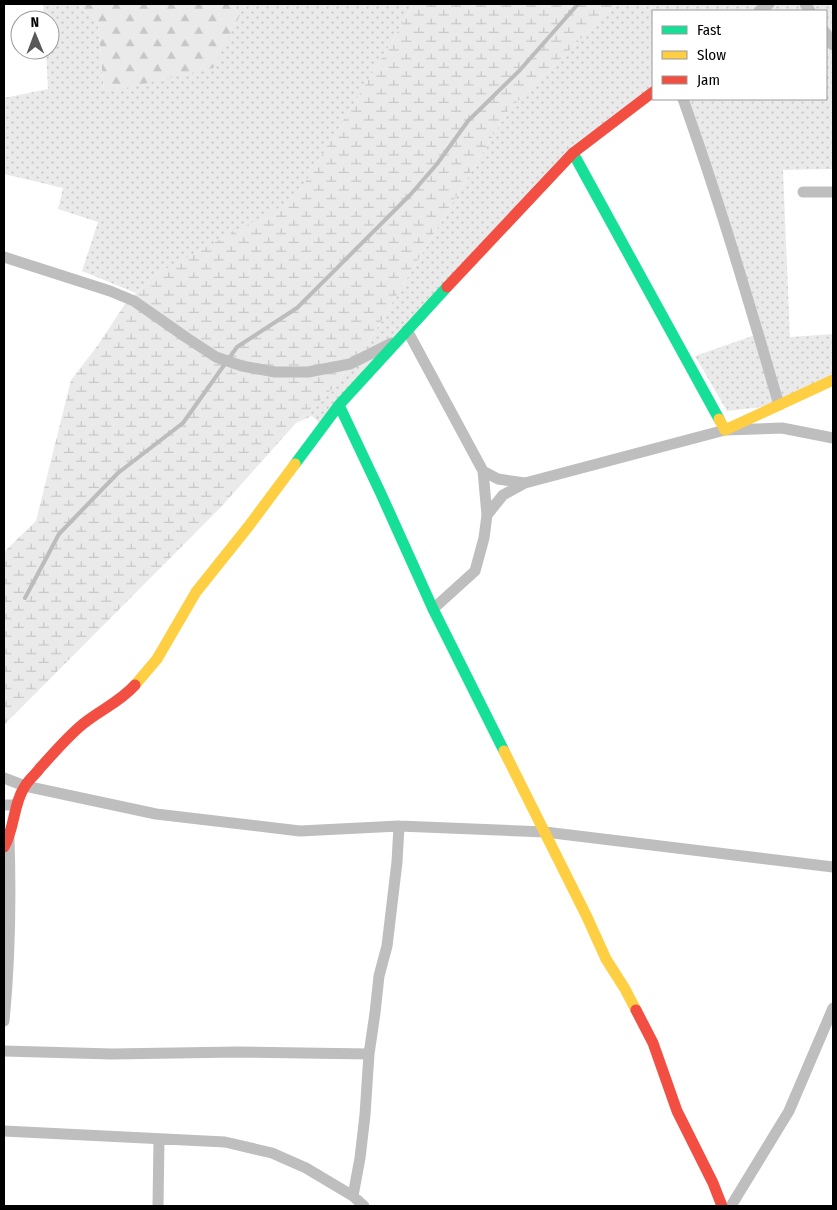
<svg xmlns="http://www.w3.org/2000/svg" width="837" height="1210" viewBox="0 0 837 1210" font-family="'Fira Sans Condensed',sans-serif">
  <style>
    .grass { fill: url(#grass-dots) }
    .forest { fill: url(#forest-firs) }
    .wetland { fill: url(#wetland-marsh) }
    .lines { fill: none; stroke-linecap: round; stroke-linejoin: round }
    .stream { stroke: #bcbcbc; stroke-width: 4 }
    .street { stroke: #bebebe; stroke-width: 11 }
    .fast { stroke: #16e098; stroke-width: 11 }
    .slow { stroke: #ffcf43; stroke-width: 11 }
    .jam { stroke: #f24e42; stroke-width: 11 }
  </style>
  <defs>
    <pattern id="grass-dots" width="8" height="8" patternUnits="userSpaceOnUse" patternTransform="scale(1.25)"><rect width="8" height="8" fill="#eaeaea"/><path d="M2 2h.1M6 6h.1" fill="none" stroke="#c7c7c7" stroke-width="1.8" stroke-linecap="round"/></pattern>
    <pattern id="forest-firs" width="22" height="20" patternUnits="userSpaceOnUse" patternTransform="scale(1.25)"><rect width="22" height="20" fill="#eaeaea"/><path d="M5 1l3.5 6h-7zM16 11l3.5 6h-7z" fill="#c7c7c7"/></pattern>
    <pattern id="wetland-marsh" width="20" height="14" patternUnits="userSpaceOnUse" patternTransform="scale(1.25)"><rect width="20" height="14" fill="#eaeaea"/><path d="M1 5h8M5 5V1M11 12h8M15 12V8" fill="none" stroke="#c7c7c7"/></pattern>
  </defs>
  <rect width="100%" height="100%" fill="#fff"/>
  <path class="grass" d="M43,4h33l22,17 6,71 136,-77 -9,-11h182l-19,34 -99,162 -140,75 -19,18 -54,-22 16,-49 -40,-13 5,-21 -59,-14v-76l44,-9 -2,-39h4v-30h-6z
    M616,4h217v165l-50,1 7,167 43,-3v42l-54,29 -52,6 -32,-55 63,-22 -75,-235h143v-88h-173v81l-80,61 -250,273 -11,-10 -16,7 36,-34 39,-51 136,-226z"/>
  <path class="forest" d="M76,4h155l9,11 -27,53 -109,25 -6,-72z"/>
  <path class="wetland" d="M413,4h203l-109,108 -136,226 -39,51 -36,34 -75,84 -217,218v-173l32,-31 35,-141 27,-35 27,-41 30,-29 140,-76 99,-161z"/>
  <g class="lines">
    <path class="stream" d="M25,598l34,-64 59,-61 65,-50 54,-76 60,-39 114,-114 26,-30 31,-43 52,-51 58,-66"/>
    <path class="street" d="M805,4l5,7
      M759,11l10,-7
      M826,33l7,12
      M683,99c36,101 66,203 96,306
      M803,192h30
      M4,257l106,34 24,10 53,37 29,19 26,9 33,6h33l42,-8 42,-21
      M407,330l76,141 15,8 27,4
      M487,515l16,-20 22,-12 200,-53 57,-2 51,10
      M433,609l42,-38 9,-33 3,-23 -4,-44
      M4,778l21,8 131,28 144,17 99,-5 146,6 288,35
      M4,805h13
      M4,1021c6,-61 7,-121 5,-183
      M4,1051l108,3 126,-2 131,2
      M4,1131l221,11 47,11 34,15 47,28 11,10
      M353,1196l7,-38 5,-43 4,-61 6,-41 4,-37 8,-30 10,-84 2,-36
      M158,1206l1,-67
      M731,1206l58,-95 44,-103"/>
    <path class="fast" d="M573,153l146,266
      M339,405l43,91 51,113 71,142
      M295,464l44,-59 108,-118"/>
    <path class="slow" d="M719,419l6,11 108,-50
      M135,685l22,-26 39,-67 52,-65 47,-63
      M504,751l83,166 19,42 19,30 11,21"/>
    <path class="jam" d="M447,287l126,-134 80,-61
      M4,847c11,-19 9,-43 21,-61 4,-7 11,-12 15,-18 13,-14 28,-32 43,-44 17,-14 37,-22 52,-39
      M636,1010l17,33 24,68 36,72 9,23"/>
  </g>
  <rect width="837" height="1210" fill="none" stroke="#000000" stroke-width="10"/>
  <rect x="652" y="10" width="175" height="90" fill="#ffffff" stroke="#999999"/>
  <rect x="662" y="26" width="25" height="8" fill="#16e098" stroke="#999999"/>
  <text x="697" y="35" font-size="15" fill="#000000">Fast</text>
  <rect x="662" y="51" width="25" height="8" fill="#ffcf43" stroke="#999999"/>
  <text x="697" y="60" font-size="15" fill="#000000">Slow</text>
  <rect x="662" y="76" width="25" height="8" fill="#f24e42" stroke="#999999"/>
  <text x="697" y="85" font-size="15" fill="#000000">Jam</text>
  <g transform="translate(35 35) rotate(359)"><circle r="24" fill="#ffffff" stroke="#999999"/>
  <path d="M0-4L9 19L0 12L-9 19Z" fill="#595959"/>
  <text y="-8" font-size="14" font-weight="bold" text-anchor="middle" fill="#000000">N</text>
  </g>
</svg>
